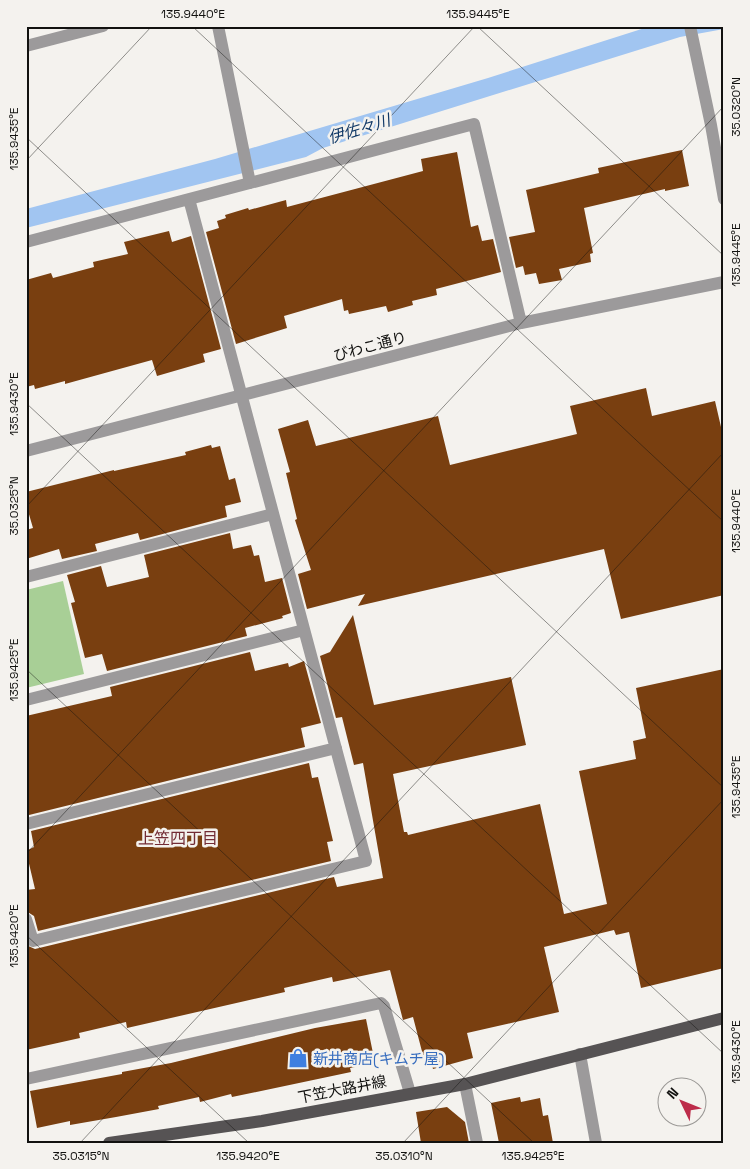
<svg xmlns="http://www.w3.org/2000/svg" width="750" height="1169" viewBox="0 0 750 1169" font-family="'Space Grotesk','Noto Sans JP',sans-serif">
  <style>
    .green { fill: #a8cf96 }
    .water { fill: #a1c5f1 }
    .building { fill: #793f10 }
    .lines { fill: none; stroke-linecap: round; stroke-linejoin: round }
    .minor { stroke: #9c9a9b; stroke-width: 12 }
    .major { stroke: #565354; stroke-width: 12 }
    .ticks { fill: none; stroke: #121210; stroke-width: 1; stroke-opacity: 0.45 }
    .labels { text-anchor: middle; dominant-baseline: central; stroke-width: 5; stroke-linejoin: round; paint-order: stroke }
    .street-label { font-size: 15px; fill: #121210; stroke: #f4f2ee }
    .shop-label { font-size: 15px; fill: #366cbe; stroke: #f4f2ee; text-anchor: start }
    .water-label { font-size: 16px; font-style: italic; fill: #113967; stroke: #f4f2ee }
    .neighbourhood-label { font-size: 16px; fill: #722c35; stroke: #f4f2ee }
    .neatline { fill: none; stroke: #121210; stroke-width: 2 }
    .ticks-label { font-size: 12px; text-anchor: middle; fill: #121210 }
  </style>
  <rect width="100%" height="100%" fill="#f4f2ee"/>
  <path class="green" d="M63,581l21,93 -58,14v-98z"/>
  <path class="water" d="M651,26h73v3l-44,8 -357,111 -17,9 -280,71v-19l189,-50 273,-81z"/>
  <path class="building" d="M682,150l7,36 -24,5v-2l-81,19 9,45 -3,1 1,8 -32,7 3,11 -23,4 -3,-11 -11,2 -2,-9 -7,2 -7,-31 26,-5 -9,-42 73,-17 -1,-5z
    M457,152l14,75 7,-2 4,16 11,-2 8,33 -65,17 1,6 -25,6 1,4 -25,7 -2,-6 -37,8 -1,-4 -4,1 -2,-12 -58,17 3,12 -51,16 -30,-112 13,-4 -2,-7 9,-3 -1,-3 23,-7 1,2 37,-10 1,7 136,-36 -2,-12z
    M169,231l3,11 19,-6 30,113 -18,5 2,8 -48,14 -5,-16 -87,24v-3l-30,8 -1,-4 -8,2v-107l25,-7 2,5 41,-11 -1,-5 35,-8 -4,-12z
    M646,388l6,28 63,-15 9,39v155l-103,24 -17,-70 -246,57 7,-12 -58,15 -9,-35 13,-4 -16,-50 2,-1 -11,-46 4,-1 -12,-43 30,-9 8,26 122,-30 12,49 127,-31 -7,-28z
    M211,445l1,3 8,-2 9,34 6,-2 6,24 -16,4 2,11 -87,23 -2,-7 -43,11 2,7 -35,8 -3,-10 -33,10v-29l7,-2 -7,-24v-12l88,-22v1l72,-16 -1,-3z
    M230,533l3,16 18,-4 3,11 5,-1 6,27 17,-4 9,35 -9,3 1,2 -38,10 2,8 -140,35 -5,-17 -17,4 -14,-55 4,-1 -8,-27 34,-9 6,21 42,-10 -5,-22z
    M353,615l21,90 137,-28 15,68 -133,29 11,58h3l1,3 132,-31 24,110 43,-10 -28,-133 57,-12 -3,-18 13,-3 -10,-50 88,-19v299l-83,20 -12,-56 -13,3 -2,-5 -70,17 15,65 -92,21 6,25 -40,11 -2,-8 -6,2 -12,-46 -10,3 -13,-50 -57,12 -1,-5 -48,11 1,4 -158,36 -1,-6 -47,11 1,5 -54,12v-105l9,4 299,-72 3,10 46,-9 -20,-115 -9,2 -12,-48 -6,1 -16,-62 10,-4z
    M250,652l5,19 33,-8 1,4 15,-6 17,62 -20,5 4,19 -276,68 -3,-15v-84l86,-20 -2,-9z
    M309,763l3,15 6,-1 15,64 -6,1 4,19 -293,70 -4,-15 -8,-5v-21l9,-1 -9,-38 8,-4 -3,-16z
    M366,1019l9,44 -25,5 1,4 -119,25 -1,-3 -31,8 -1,-5 -41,9 1,3 -43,8 -46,8v-4l-33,7 -7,-37 92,-17v-2l49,-9 144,-35z
    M520,1097l1,5 19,-4 3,18 5,-1 5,28h-54l-8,-40z
    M447,1107l18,15 4,21h-48l-5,-31z"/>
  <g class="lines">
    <path class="minor" d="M218,26l32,157
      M690,26l21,99 13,74
      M26,46l77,-20
      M26,242l448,-118 47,199
      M26,451l495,-128 203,-41
      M26,577l247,-63
      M26,700l278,-70
      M26,824l310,-76
      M26,919l7,22 333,-80 -177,-662
      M580,1054l16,89
      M26,1079l355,-76 3,3 26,87
      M465,1084l12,59"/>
    <path class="major" d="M109,1143l153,-22 203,-37 259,-66"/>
  </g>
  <path class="ticks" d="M192,26l532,496M477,26l247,230M26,137l698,651M26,161l126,-135M26,403l698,651M26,507l449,-481M26,669l508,474M26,854l698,-748M26,935l223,208M80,1143l644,-691M403,1143l321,-344"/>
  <defs>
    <symbol id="shop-bare" viewBox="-9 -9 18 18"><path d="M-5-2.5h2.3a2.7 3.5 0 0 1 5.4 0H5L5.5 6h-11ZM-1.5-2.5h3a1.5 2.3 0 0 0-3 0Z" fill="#3f7fe0" stroke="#f4f2ee" stroke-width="2.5" paint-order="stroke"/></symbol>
  </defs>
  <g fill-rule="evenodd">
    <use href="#shop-bare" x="284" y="1044" width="28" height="28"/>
  </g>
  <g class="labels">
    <g class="street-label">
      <text transform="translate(370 346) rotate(-15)">びわこ通り</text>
      <text transform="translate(342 1089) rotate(-11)">下笠大路井線</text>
    </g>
    <g class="shop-label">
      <text x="313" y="1058">新井商店(キムチ屋)</text>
    </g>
    <g class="water-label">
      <text transform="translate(359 129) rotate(-17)">伊佐々川</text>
    </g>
    <g class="neighbourhood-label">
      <text x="178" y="838">上笠四丁目</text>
    </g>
  </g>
  <rect width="750" height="1169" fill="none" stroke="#f4f2ee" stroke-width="55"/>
  <g transform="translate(682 1102) rotate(313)"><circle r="24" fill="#f4f2ee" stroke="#9a9895"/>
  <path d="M0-4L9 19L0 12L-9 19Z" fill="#bd2c4a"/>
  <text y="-8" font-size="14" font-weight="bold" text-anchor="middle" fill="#121210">N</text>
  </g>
  <rect x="28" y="28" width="694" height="1114" class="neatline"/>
  <g class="ticks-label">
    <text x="193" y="18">135.9440°E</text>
    <text x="478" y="18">135.9445°E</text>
    <text transform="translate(736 107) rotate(-90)" y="4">35.0320°N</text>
    <text transform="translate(14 139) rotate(-90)" y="4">135.9435°E</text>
    <text transform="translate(736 255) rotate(-90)" y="4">135.9445°E</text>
    <text transform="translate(14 404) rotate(-90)" y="4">135.9430°E</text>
    <text transform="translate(14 506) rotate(-90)" y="4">35.0325°N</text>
    <text transform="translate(736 521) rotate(-90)" y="4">135.9440°E</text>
    <text transform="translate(14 670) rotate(-90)" y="4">135.9425°E</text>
    <text transform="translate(736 787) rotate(-90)" y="4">135.9435°E</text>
    <text transform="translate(14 936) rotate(-90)" y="4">135.9420°E</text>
    <text transform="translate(736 1052) rotate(-90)" y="4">135.9430°E</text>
    <text x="81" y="1160">35.0315°N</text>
    <text x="248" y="1160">135.9420°E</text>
    <text x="404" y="1160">35.0310°N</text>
    <text x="533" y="1160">135.9425°E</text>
  </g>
</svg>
